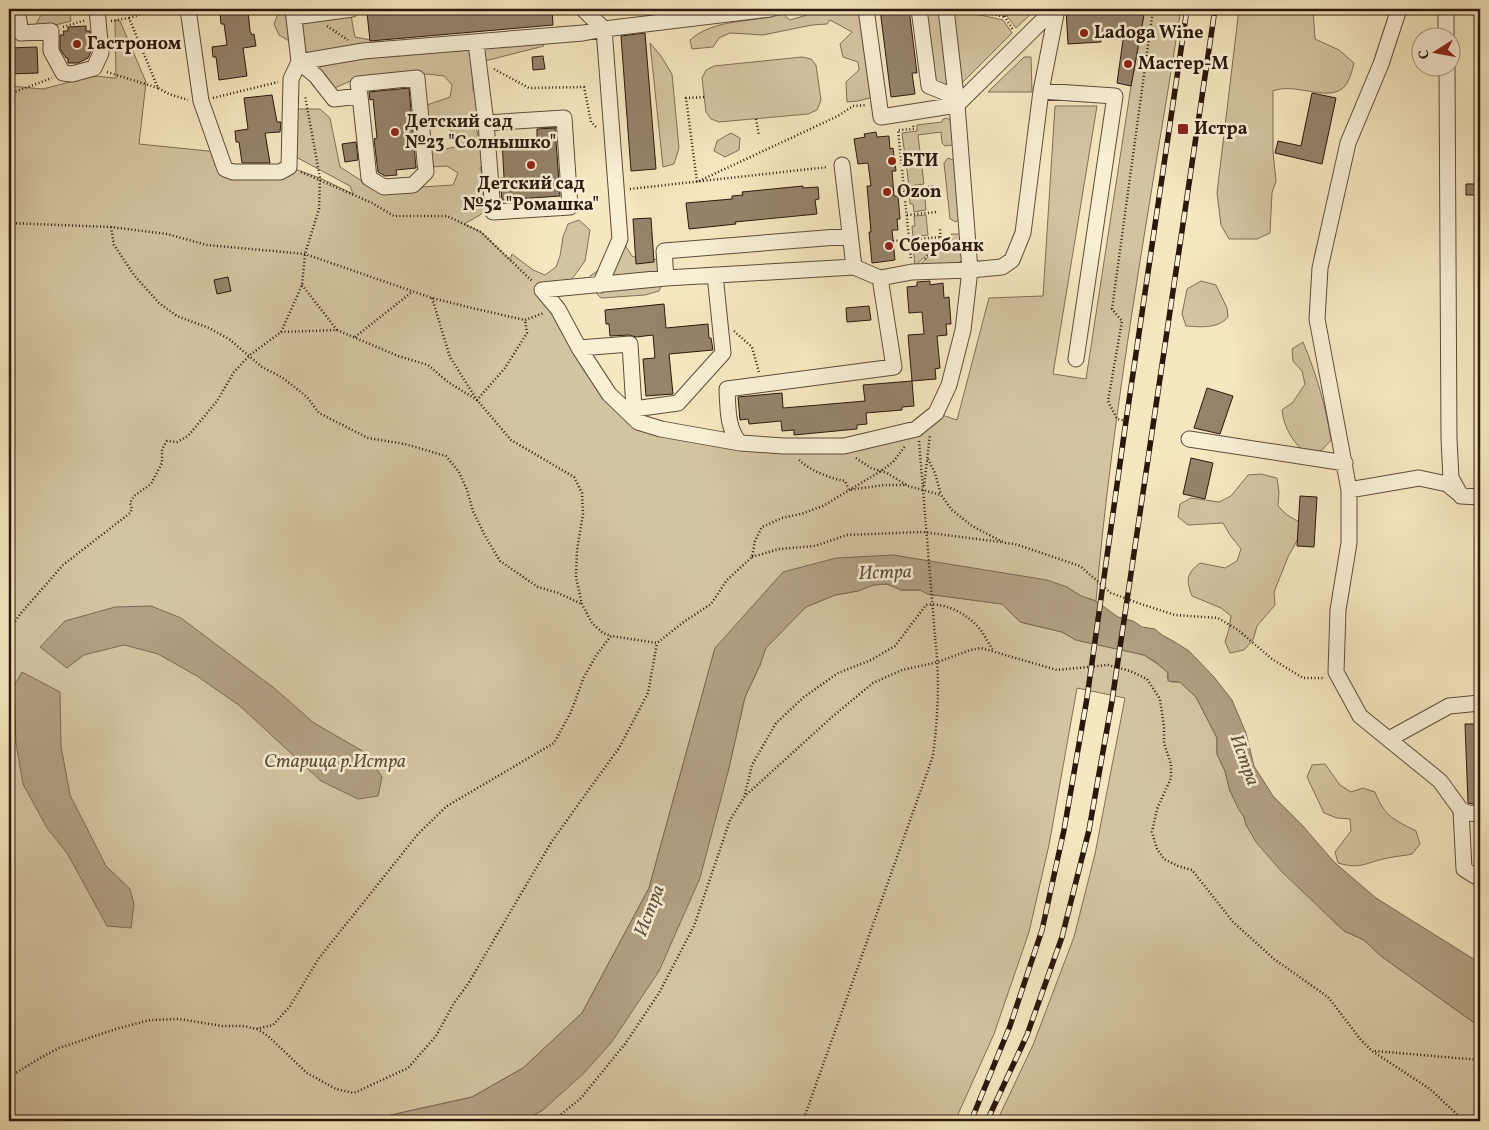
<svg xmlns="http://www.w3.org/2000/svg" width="1489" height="1130" viewBox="0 0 1489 1130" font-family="Vollkorn,serif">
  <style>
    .green { fill: #d3c4a1; stroke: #806e57 }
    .water { fill: #b1a082; stroke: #7c6953 }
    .building { fill: #95836a; stroke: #2c170d }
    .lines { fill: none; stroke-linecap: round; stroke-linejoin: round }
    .minor-casing { stroke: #5e4b3a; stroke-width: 17 }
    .path { stroke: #2c170d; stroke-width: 2.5; stroke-dasharray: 1 2.5; stroke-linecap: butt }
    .minor { stroke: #f8efd5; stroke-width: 15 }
    .rail-casing { stroke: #2c170d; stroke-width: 5.5 }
    .rail { stroke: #f8efd5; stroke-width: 4; stroke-dasharray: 11; stroke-linecap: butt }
    .path-bridge { stroke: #2c170d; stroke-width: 2.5; stroke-dasharray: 1 2.5; stroke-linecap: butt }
    .poi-dot { fill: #8f2418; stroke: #f8efd5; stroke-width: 2 }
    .labels { text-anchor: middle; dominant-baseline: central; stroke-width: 5; stroke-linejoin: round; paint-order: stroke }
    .poi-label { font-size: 18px; font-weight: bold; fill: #2c170d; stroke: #f8efd5; text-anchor: start }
    .water-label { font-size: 19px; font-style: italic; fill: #614e3c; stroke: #f8efd5 }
  </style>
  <rect width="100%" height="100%" fill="#f5e7bf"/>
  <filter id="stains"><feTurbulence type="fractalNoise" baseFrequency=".004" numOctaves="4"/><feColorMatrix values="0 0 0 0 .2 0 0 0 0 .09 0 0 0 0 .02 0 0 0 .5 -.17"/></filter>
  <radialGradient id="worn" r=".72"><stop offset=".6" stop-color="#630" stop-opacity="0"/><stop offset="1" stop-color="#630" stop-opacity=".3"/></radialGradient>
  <path class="green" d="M57,9h23l-10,2 1,10 -23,6 -13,-1 7,-13h15z
    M280,9h21l50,7 4,21 21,4 11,7 2,9 149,-19 6,8 -71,18v25l8,21 -7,7 5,24 12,4 -2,13 -9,10 6,16 3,22 -9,9 -16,9 17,8 29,28 2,-6 21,16 12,5 11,-8 4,-11 3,-19 5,-13 11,-4 11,10 -5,31 -19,26 -22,4 94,131 146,24 132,-17 20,-16 21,7 32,-122 54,-2 12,-190h42l-44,268 33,5 45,-293 14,-77h36c-31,197 -68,394 -85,592l-15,-5 -14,-9 -174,-32 -178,93 -66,240 -67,125 -59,55 -51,29 -108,24h-355v-1035l34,3 50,-13 23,2 -1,-58 5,1 26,61 -7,62 79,8 7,17 64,-2 31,11 33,16 -3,-8 -54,-29 1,-48h23l10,9 10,49 36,23 77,-5 5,-12 -11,-7 -30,2 1,-13 9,-9 13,4 15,-3 1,-12 -14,-12 -25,6 7,-23 26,-9 2,-12 -8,-9 -17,-2 -72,5 -29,13 -12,-5 -7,-11 11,-6 7,-8 -46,-27 -5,-11z
    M809,9h48l4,2 14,79 -5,8 -12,3 -11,1 -1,-20 13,-12 -1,-8 -15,-5 -3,-13 12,-12 -22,-12 -3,4 -15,1 -49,10 -33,-2 -11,5 -6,9 -21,2 -2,-9c24,-22 63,-17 93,-26l7,6 17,-5z
    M932,9h8l7,76 -8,-1 -4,-5 -8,-65z
    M953,9l50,11 9,13 -50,50z
    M1006,9h5l1,5 22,-3 -18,17 -9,-12z
    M1239,9h74l2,30 24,11 15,13c-2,8 -5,20 -11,25 -16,14 -49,-6 -70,3v61l3,29 -4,12 -2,40 -13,6h-28l-8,-14 -4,-32z
    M650,43l11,13 11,18 7,74 -5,16 -11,3z
    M802,57l9,2 5,6 5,35 -4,10 -9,4 -89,8 -8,-3 -5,-7 -4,-34 4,-8 8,-4z
    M1024,57h7l1,35h-44z
    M947,118l3,2 4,22 -2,3 -7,1 -3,-3 -1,-11 -23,3 6,49 -15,2 -7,-53 15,-2v-6l25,-3 1,-3z
    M731,133l9,5 -1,12 -14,7 -11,-6 3,-10z
    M948,158l8,3 5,56 -5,5 -6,-3 -6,-56z
    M924,189l2,21 -12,2 -1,-8h-3l-1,-13z
    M926,215l2,20 -15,2 -1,-11h3l-1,-10z
    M951,234h11l2,21 -4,7 -10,4 -32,1 24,-25 10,-1z
    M929,243h10l-24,23 -2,-21z
    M625,245l7,11 11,4 14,-1 11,13 -9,19 -14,4 -44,3 -10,-10 -1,-12 10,-7z
    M1201,281l15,4 11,23 1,9c-10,12 -28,10 -42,9l-4,-12 5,-25z
    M1303,342c13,31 23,65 28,98l-9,10 -13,6c-15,-12 -25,-27 -27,-46l11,-8 12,-18 -3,-13 -9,-10 -1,-12z
    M1261,474l16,4 2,14 -1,14 9,9 12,7 1,13 -12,22 -14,35 1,13 -18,21 -4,14 -9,10 -14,3 -5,-11 4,-13 2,-13 -10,-8 -29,-12c-6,-16 -6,-22 8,-33l25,5 12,-7 4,-12 -11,-14 -7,-12 -35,2 -10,-8 2,-13 11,-6 28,4 12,-6 17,-21z
    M887,584l14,6h20l6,4 75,10 18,18 42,10 14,8 68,15 22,15 2,3 -1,5 4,4h9l16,15 21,41v16l8,17 5,20 14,26 2,8 61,70 37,36 20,9 17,16 99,71v94h-483l36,-76 41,-108 21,-83 30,-156 -48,-10 -28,157 -20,87 -35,102 -39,87h-432l20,-11 185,-338 17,-75 15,-32 5,-17 41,-41 29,-12 23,-4 15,-6z
    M1325,764l15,21 11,7 12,-4 12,4c10,25 18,27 41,39l4,13 -8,10c-8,2 -16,2 -24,4 -22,4 -26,12 -50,5l-3,-11 16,-21 -1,-12 -13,-1 -13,-5 -17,-36 5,-12z"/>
  <path class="water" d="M893,555l154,25 20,7 14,9 15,5 22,16 15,4 9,6 13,2 7,6 13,7 14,9 25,26 18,23 14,33 8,33 19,30 30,30 31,36 42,36 104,65v64l-99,-71 -17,-16 -20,-9 -63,-60 -25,-29 -10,-17 -2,-8 -5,-7 -9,-19 -5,-20 -8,-17v-16l-21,-41 -16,-15 -12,-1v-8l-12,-11 -12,-7 -68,-15 -14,-8 -42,-10 -18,-18 -75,-10 -7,-4h-19l-14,-6 -14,1 -15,6 -23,4 -29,12 -40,41 -6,17 -15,32 -17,75 -28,106 -41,93 -48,72 -28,31 -40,36 -20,11h-159l108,-24 51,-29 59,-55 67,-125 66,-240 68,-76 53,-14z
    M151,606l30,12 93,70 40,35 52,30 16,24 -4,19 -20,3 -37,-18 -81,-75 -43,-30 -39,-22 -34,-9 -40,10 -17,13 -27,-21 25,-26 50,-14z
    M22,672l38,20 1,54 9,49 36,71 24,23 4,15 -3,24 -24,-2 -40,-73 -20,-25 -24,-44 -7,-41 -2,-57z"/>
  <path class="building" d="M407,9h145l1,16 -183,16 -3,-28z
    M880,9h29l8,64h-5l3,21 -24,3z
    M1066,9h79l-14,77 -14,-3 6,-43 -22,-3v5l-33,2z
    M248,10l2,21 2,4 2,-1 2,12 -13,2 4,28 -28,4 -3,-23h-3l-1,-10 15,-2 -3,-21h-3l-1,-11z
    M86,26v5h4l1,20 -3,7 -10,5h-10v-5h-2l-6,-9v-14h4l-1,-4h5v-4z
    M645,33l11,136 -25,2 -10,-135z
    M37,47l1,26 -29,1v-26z
    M543,56l2,13 -12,1 -1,-13z
    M409,88l7,80 -20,2 1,5 -12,1 -7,-4 -4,-33 3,-1 -4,-39 -3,1 -1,-8z
    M1312,93l24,5 -14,66 -47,-11 3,-12 23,5z
    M272,95l5,27h4l-1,10 -15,1 5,30h-28l-3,-21h-3l-1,-11 13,-2 -4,-31z
    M555,128l5,68 -58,4 -2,-22h4l-2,-38 35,-2v-9z
    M876,132l1,5 12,-1 1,13 3,-1 3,23h-4l2,25h4l2,23h-3l1,11h-6l3,30 -23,3 -3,-31h2l-4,-46h4l-3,-23 -10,1 -4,-25 11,-2 -1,-3z
    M356,142l2,18 -13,2 -3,-18z
    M1466,184h12v11h-12z
    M803,186v2l15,-1 1,12 -4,1 2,14 -82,8 1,2 -47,5 -3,-26 46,-4v-3l11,-1 -1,-3z
    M651,218l3,44 -18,2 -3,-45z
    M228,277l3,14 -14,3 -3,-14z
    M930,281v4l13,-2 1,15 5,-1 2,27h-5l1,11 -10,1 3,32 -5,1 1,10 -24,2 -4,-46 16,-1 -2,-22 -13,1 -2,-26 10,-1v-4z
    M664,304l2,24 42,-4 1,14h2l2,12 -44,4 4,40 -27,2 -3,-37 12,-1 -2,-23 -17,2 -7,-2 -19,1 -1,-12h-3l-1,-14z
    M869,306l2,14 -24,2 -1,-14z
    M912,381l2,25 -12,1v3l-36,3 1,11 -10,1v4l-63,6v-5l-12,1 -1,-10 -32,3 -1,-5 -8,1 -2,-23 44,-4 1,15 36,-3 46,-4 -2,-16z
    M1207,388l26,8 -13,38 -26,-6z
    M1191,458l22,5 -8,36 -22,-5z
    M1300,496l17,1 -3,50 -17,-1z
    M1465,724h15v81l-12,-2z"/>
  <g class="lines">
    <defs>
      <path id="minor" d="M17,9l4,24 30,-2v20l12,22 9,1 22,-6 7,-15 -4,-44
        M188,9l13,92 24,68 8,3h47l9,-5 2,-88 8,-17 17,14 18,23 26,-3 9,82 15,9 29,-2 13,-13 -9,-94 -59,6 2,12
        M293,9l6,53 64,-11 220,-18 21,-4 166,-20
        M583,9l21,20 16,210 -20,46
        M866,9l15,108 76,-12 97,-96
        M919,9l10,77 27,11
        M1399,9l-18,55 -33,79 -28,125 -3,51 32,171v53l-11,67 -2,62 24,44 80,65 21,29 7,3 12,1
        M1446,9v29
        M294,17l58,-8
        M476,43l10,80 7,89 77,-5 -6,-89 -78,5
        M1447,68l2,371 2,39 10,18 19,1
        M1041,91l74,5 -39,263
        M842,165l12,102 26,11 32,-6 58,-2 32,-3 10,-7 11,-27 18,-142 16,-82
        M715,275l8,78 -45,50 -44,6 -4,-65 -51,4 -21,-39 -16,-19 124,-12 188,-11
        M666,278l-2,-27 186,-15
        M579,348l30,46 29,28 23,7 79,14 44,3h60l72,-17 20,-16 13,-28 14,-55 7,-60 -13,-165 -11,-96
        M1189,439l156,24
        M740,443c-13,-14 -12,-35 -13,-54l167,-22 -14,-89
        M1349,490l70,-12 28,6 11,9
        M1389,739l60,-33 31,-3
        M1461,810l3,59 11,7h5"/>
    </defs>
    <use href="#minor" class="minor-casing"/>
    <path class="path" d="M972,9l33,8
      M1004,9l1,8 8,13
      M129,18l27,-9
      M111,21l18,-3 29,70 11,6 19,6
      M327,26l21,14
      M63,27l23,-7
      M494,69l35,19 55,-1 7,35 6,6
      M107,72l51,16
      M9,94l43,-16
      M704,97l-18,1 11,84 141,-66 15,-10 14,-1
      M213,98l65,-16
      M756,119l3,17
      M301,172l71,31 22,13h53l34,16 51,49
      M630,189l198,-22
      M904,190l31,-4
      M907,215l30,-3
      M9,223l102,4 56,7 40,11 98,9 127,44 44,11 49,11 19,-7
      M111,227l3,18 20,30 25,28 18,13 32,12 20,11 33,28 21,11 24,19 12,16 49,25 37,6 41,12 13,16 8,18 6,21 11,23 16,27 38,26 20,6 24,11
      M893,241l48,-4
      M911,258l-13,-128 16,-1 -1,-5
      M925,259l16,-17 -1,-13
      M302,285l35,45
      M432,298l18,59 27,43 28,-32 22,-35 -2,-13
      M734,331l18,16 7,25
      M281,332l56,-2 61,26 30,9 20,17 29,18 34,40 63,37 8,16 1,21 -6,36 -1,27 6,27 10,19 11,10 8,3
      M355,337l57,-45
      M1126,421l-9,-2 -9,-18 14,-80 -10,-12 41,-300
      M919,441l6,73
      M856,458l15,10 16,5 21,13 33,9 11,15 20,16 33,17 10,1 65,22 31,27 30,11 34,11 43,3 20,12 34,29 31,19h22
      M928,459l7,14 6,22
      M799,460c12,11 30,18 46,21l4,9 35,-5h23
      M924,486l6,-51
      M752,557l27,-8 36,-3 32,-11 75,-3 79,10
      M9,630l12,-17 42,-48 67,-52 2,-4 -2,-6 4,-7 17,-12 11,-21v-14l5,-8 10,1 11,-6 29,-35 17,-29 16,-17 31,-23 21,-47 3,-31 14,-45 1,-31 -15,-82
      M745,794l7,-29 24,-42 28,-26 34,-24 33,-13 24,-14 31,-41c18,-3 40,8 52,22 6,6 10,16 15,23
      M257,1029l11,7 39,37 29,16 18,4 54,-25 28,-32 18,-33 14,-19 84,-143 67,-93 29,-55 9,-50
      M1375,1051l105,9
      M9,1080l5,-6 28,-17 17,-9 57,-19 34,-9 29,-1 43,7h22l12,3 17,-4 17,-19 29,-48 99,-124 29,-28 107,-63 17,-31 13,-35 13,-23 14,-18 46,7 28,-22 26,-17 16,-24 25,-23 3,-16 7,-14 20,-9 19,-4 22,-8 58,-35 12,-9 13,-17
      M553,1121l28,-23 44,-54 34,-51 35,-67 36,-106 15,-24 87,-79 41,-34 29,-13 36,-8 32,-12 11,-2 76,22 51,-5 22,6 17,8 13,20 4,28v16l7,21v14l-14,31 -5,23 5,17 7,10 14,7 14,4 41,52 41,37 54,38 33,43 11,11 58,38 34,32
      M803,1121l130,-365c5,-40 7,-79 2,-119"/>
    <use href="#minor" class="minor"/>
    <defs>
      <path id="rail" d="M971,1121l39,-95 32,-96 22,-100 23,-132 39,-277 61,-412
        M987,1121l40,-86 35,-98 27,-107 23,-129 103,-692"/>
    </defs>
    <use href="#rail" class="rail-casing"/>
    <use href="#rail" class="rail"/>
    <path class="path-bridge" d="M925,514l10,123"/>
  </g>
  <g class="poi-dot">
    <circle cx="1084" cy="33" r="5"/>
    <circle cx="77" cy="44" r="5"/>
    <circle cx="1128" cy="64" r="5"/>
    <rect x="1177" y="123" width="12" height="12" rx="2.5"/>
    <circle cx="395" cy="132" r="5"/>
    <circle cx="892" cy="161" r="5"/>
    <circle cx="531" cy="165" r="5"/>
    <circle cx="887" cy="192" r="5"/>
    <circle cx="889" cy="246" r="5"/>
  </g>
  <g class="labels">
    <g class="poi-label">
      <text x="1094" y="33">Ladoga Wine</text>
      <text x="87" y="44">Гастроном</text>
      <text x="1138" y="64">Мастер-М</text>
      <text x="405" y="122">Детский сад<tspan x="405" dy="21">№23 "Солнышко"</tspan></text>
      <text x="1194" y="129">Истра</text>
      <text x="902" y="161">БТИ</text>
      <text x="531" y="184" text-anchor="middle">Детский сад<tspan x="531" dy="21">№52 "Ромашка"</tspan></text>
      <text x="897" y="192">Ozon</text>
      <text x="899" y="246">Сбербанк</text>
    </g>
    <g class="water-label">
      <text transform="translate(885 573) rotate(-2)">Истра</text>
      <text transform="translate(1244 760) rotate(70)">Истра</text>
      <text x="335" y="762">Старица р.Истра</text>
      <text transform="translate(650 911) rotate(-69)">Истра</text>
    </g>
  </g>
  <rect width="1489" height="1130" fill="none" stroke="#f5e7bf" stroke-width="30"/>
  <rect x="10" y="10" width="1469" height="1110" fill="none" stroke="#2c170d" stroke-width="2.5"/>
  <rect x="15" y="15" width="1459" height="1100" fill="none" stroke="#2c170d"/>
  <g transform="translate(1436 52) rotate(259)"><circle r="24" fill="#f8efd5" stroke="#a69985"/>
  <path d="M0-4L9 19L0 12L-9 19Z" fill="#8f2418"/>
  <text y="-8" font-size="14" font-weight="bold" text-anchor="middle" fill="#2c170d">С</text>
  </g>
  <rect width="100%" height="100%" filter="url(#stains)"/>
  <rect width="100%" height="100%" fill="url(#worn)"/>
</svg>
